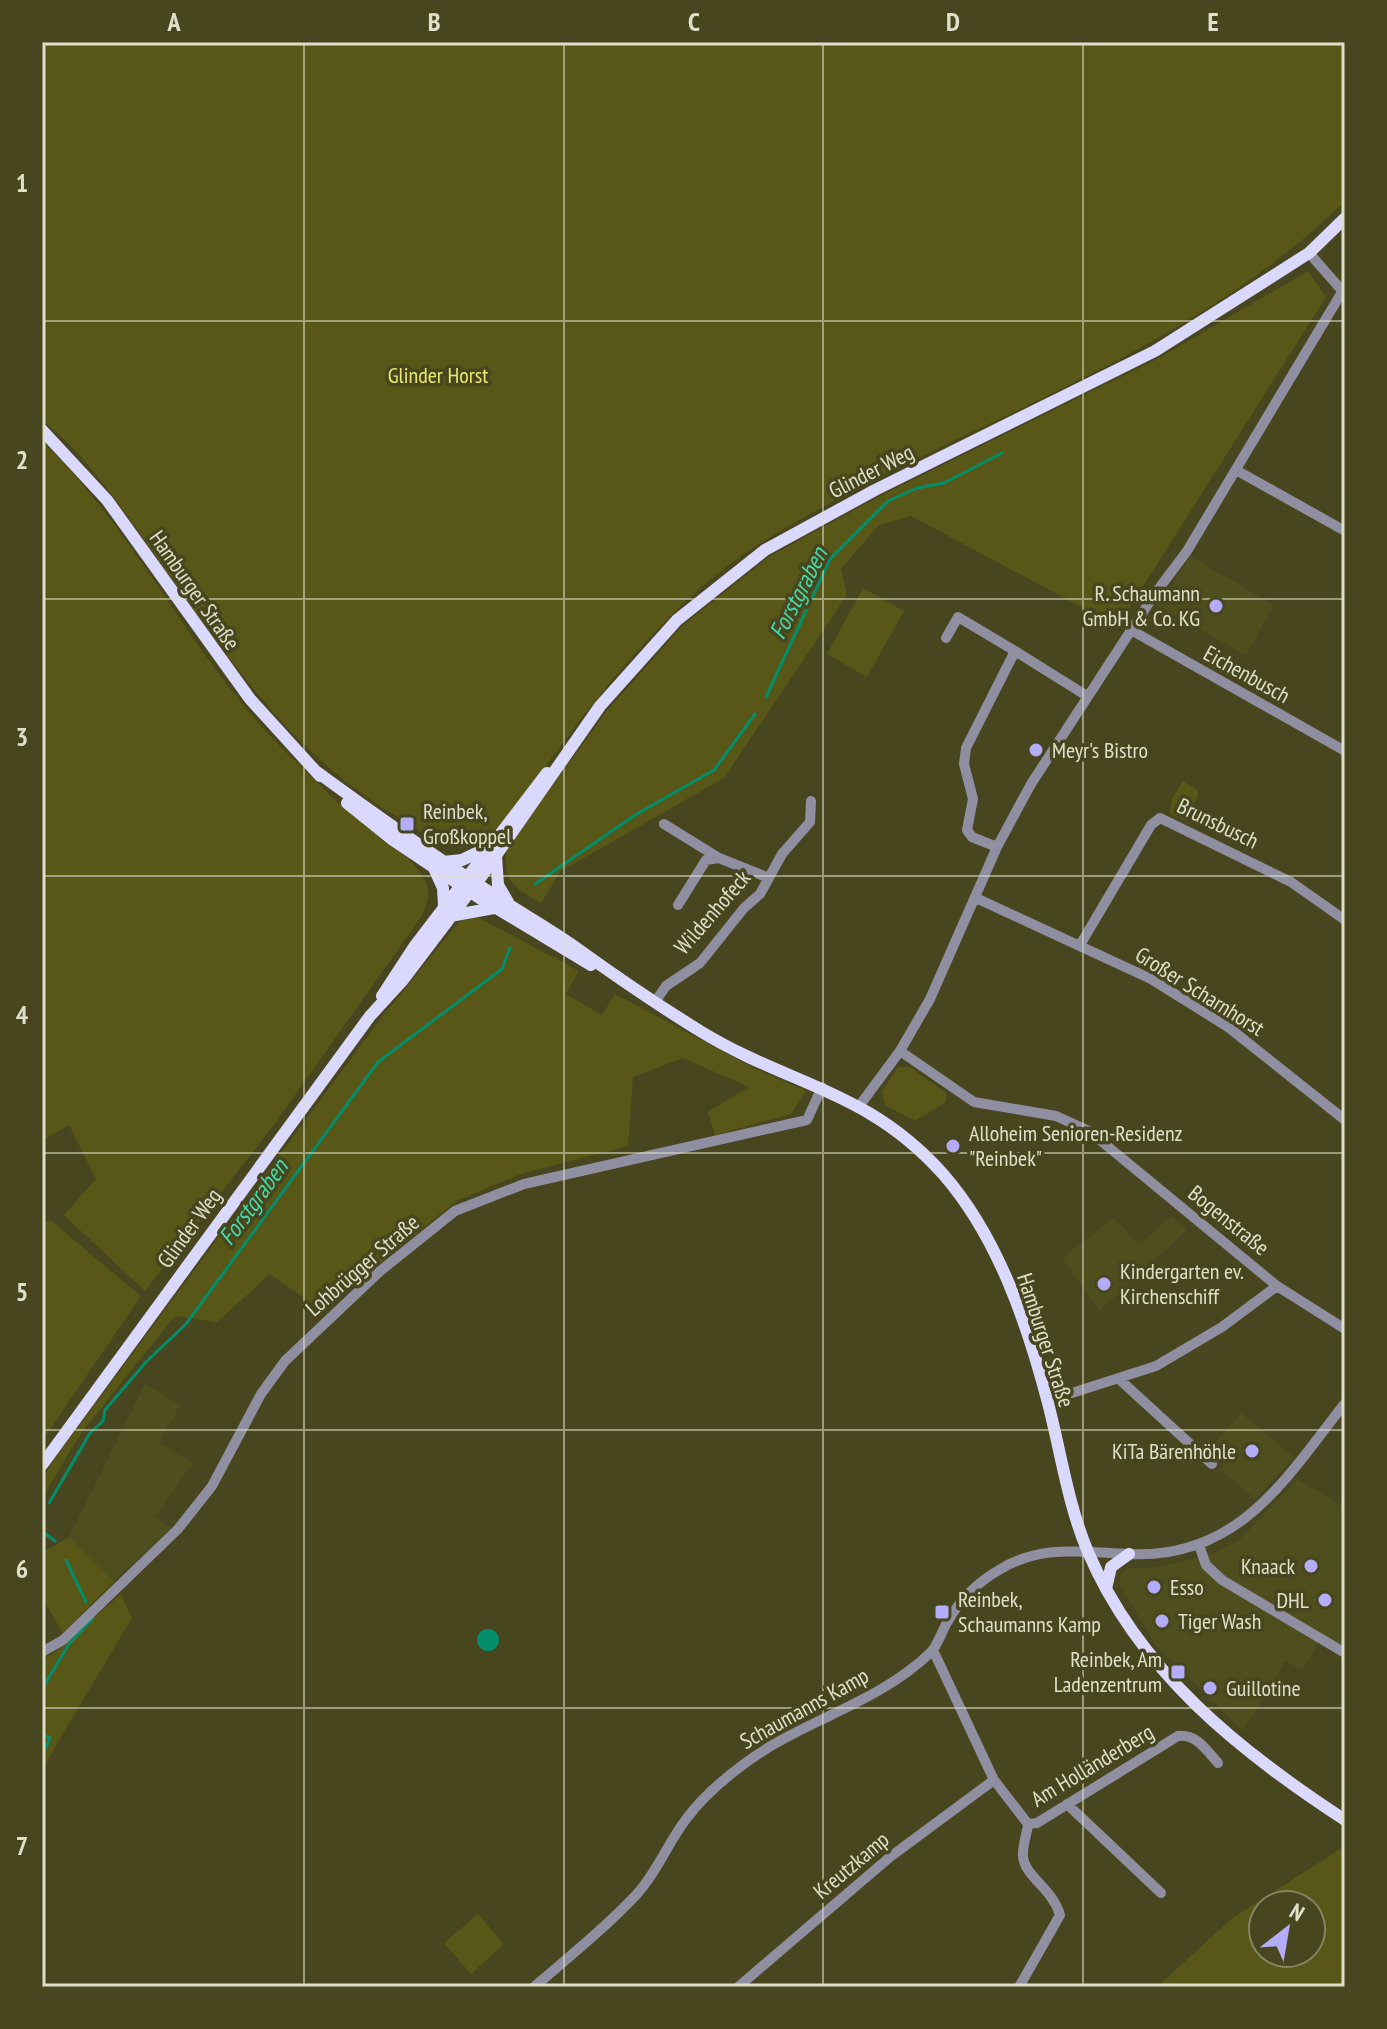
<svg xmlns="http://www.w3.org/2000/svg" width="1387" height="2029" viewBox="0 0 1387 2029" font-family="'PT Sans Narrow',sans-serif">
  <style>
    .built { fill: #4f4e1e }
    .green { fill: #585717; fill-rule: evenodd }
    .water { fill: #048d6a }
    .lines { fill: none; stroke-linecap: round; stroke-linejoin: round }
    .stream { stroke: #048d6a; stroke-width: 3 }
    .minor { stroke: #908fa1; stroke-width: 10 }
    .major { stroke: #dbd8fd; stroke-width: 12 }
    .grid { fill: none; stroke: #dfe0ca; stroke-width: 2; stroke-opacity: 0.55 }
    .poi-dot { fill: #b4acf9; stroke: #47461e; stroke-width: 3 }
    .labels { text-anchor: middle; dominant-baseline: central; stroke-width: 7; stroke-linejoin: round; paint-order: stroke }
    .park-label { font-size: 22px; fill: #eae86d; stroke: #47461e }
    .street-label { font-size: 22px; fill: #dfe0ca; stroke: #47461e }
    .poi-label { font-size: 22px; fill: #dfe0ca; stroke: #47461e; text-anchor: start }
    .water-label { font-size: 24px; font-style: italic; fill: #42dcad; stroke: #47461e }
    .neatline { fill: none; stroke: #dfe0ca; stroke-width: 3 }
    .grid-label { font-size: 26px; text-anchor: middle; font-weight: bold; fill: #dfe0ca }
  </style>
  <rect width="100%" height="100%" fill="#47461e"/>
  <path class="built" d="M1190,556l84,49 -28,50 -88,-49z
    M1171,1216l16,14 -88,81 -37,-53 52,-40 25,27z
    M145,1384l35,21 -21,38 34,20 -38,54 16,11 -57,53 -45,-44z
    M1241,1413l53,44 -39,42 -35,-30 5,-9 -12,-15z
    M1298,1479l47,29v142l-23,-13 -20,33 -17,-9 -42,70 -87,-85 -37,-63 3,-10 9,-5 27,-1 53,-12 28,-15z"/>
  <path class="green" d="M42,42h1303v159c-164,161 -391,223 -583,341 -112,70 -194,195 -271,299 -9,2 -21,7 -30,7 -22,-1 -47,-21 -65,-32 -109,-64 -176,-170 -248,-271 -32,-45 -63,-91 -106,-125z
    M1308,271l18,26 -201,318 -25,2 -189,-101 -32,9 -38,44 6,26 -123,183 -163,93 -20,32c-28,-17 -37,-19 -35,-54l101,-138 76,-86 86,-68 109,-60 281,-139z
    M42,441c97,93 151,221 247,314 22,21 43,43 66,62 22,19 54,35 68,60 9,14 5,26 -2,40l-145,205 -131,169 -81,-76 32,-36 -27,-54 -27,15z
    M863,588l41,23 -37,66 -40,-23z
    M1183,781l14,9 1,6 -14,24 -14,-6 1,-14z
    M472,914l107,57 -13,23 36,21 13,-21 139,74 52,23 -15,23 -76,21 -7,-23 41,-25 -66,-29 -50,19 -5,69 -107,28 -65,27 -133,110 -53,-37 -53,48 -42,-6 -94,117 -39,65v-19l14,-22 325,-439 76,-94z
    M898,1067h12l36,26v9l-31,19 -30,-16 -3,-14z
    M50,1220l91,76 -99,145v-215z
    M69,1537l45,44 -51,52 -21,-35v-45z
    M121,1594l11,24 -90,151v-110l9,-4z
    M1345,1846v141h-188l74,-68zM1263,1905h48v48h-48z
    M478,1914l26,30 -33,30 -27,-31z"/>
  <path class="water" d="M477 1640a11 11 0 1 1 22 0a11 11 0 1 1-22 0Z"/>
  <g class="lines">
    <path class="stream" d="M766,697l64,-138 58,-58 29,-13 27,-5 58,-30
      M535,884l100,-69 79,-45 41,-56
      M49,1503l41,-70 13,-12 2,-11 41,-48 40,-38 192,-262 124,-93 8,-21
      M42,1530l2,-9
      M42,1531l13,10
      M66,1560l20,42
      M42,1689l27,-45 24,-26
      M42,1735l8,3 -8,18"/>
    <path class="minor" d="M1309,253l36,41
      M1236,470l109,61
      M1131,630l214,121
      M946,638l12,-21 57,34
      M664,824l55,34 50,20
      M997,847l-25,-10 -5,-7 6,-31 -9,-35 2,-16 49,-97 72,45
      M976,898l175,81 77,48 117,93
      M678,905l28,-45 13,-2
      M1080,945l71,-120 9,-7 131,64 54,38
      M655,1002l11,-16 34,-23 44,-55 16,-14 22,-40 28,-32 1,-21
      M900,1051l74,51 82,14 33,15 188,155 68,43
      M860,1105l40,-54 30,-52 67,-152 34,-63 123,-189 33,-44 155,-259
      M1119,1379l93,85
      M1072,1393l84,-27 66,-39 55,-41
      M1199,1545l7,20 16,15 123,73
      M933,1650l61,130 34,44
      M42,1652l21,-12 115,-111 34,-43 49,-92 24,-33 94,-89 76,-61 69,-27 283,-64 15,-33
      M1067,1804l94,89
      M1028,1824l9,-1 141,-87c19,-2 28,14 40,27
      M534,1987c35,-30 72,-60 103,-93 21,-23 31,-52 50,-76 14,-19 38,-40 57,-54 58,-44 134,-60 187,-112 7,-7 11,-22 17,-31 12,-21 30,-39 51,-51 42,-26 83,-18 129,-16 110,6 157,-74 217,-151
      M738,1987l152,-130 104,-77
      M1019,1987l41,-72c-7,-26 -36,-39 -37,-59 -1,-9 4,-22 5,-32"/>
    <path class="major" d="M42,430l65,70 143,199 70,77
      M317,772c56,41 113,81 171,119 29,20 61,37 90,58 40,29 80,56 122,82 90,55 167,58 243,143 55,63 84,149 105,229 13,50 20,102 40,149 51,119 151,199 257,268
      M347,803l46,37 85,57 113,68
      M496,856l2,29 10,17
      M443,862l19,-2 23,-11
      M434,868l9,20 1,18
      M450,916l44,-8
      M382,996l32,-49 133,-174
      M42,1465l328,-449 33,-36 78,-103 119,-171 77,-86 88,-70 110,-60 280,-139 154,-98 36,-35
      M1106,1589l5,-22 18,-13"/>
  </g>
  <path class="grid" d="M304,42v1945M564,42v1945M823,42v1945M1083,42v1945M42,321h1303M42,599h1303M42,876h1303M42,1153h1303M42,1430h1303M42,1708h1303"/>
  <g class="poi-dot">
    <circle cx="1216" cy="606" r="8"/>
    <circle cx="1036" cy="750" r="8"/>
    <rect x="399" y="816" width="16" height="16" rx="4"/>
    <circle cx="953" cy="1146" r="8"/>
    <circle cx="1104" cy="1284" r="8"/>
    <circle cx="1252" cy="1451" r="8"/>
    <circle cx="1311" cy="1566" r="8"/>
    <circle cx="1154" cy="1587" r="8"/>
    <circle cx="1325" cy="1600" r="8"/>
    <rect x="934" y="1604" width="16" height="16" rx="4"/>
    <circle cx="1162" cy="1621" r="8"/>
    <rect x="1170" y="1664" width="16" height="16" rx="4"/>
    <circle cx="1210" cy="1688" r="8"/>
  </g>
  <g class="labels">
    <g class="park-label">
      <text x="438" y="375">Glinder Horst</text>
    </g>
    <g class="street-label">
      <text transform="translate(871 471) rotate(-27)">Glinder Weg</text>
      <text transform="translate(195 590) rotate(55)">Hamburger Straße</text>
      <text transform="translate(1247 674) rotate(29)">Eichenbusch</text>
      <text transform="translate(1218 823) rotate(26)">Brunsbusch</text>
      <text transform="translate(712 912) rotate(-49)">Wildenhofeck</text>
      <text transform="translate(1200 991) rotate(32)">Großer Scharnhorst</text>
      <text transform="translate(1229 1220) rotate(39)">Bogenstraße</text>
      <text transform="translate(189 1228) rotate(-54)">Glinder Weg</text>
      <text transform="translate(362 1265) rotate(-41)">Lohbrügger Straße</text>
      <text transform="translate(1046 1340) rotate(72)">Hamburger Straße</text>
      <text transform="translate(804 1708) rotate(-29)">Schaumanns Kamp</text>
      <text transform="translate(1092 1765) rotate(-31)">Am Holländerberg</text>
      <text transform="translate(851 1865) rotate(-40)">Kreutzkamp</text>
    </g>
    <g class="poi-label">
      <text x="1200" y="593" text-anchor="end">R. Schaumann<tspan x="1200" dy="25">GmbH &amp; Co. KG</tspan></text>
      <text x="1052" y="750">Meyr's Bistro</text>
      <text x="423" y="811">Reinbek,<tspan x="423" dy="25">Großkoppel</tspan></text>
      <text x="969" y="1133">Alloheim Senioren-Residenz<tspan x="969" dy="25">"Reinbek"</tspan></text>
      <text x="1120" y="1271">Kindergarten ev.<tspan x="1120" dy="25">Kirchenschiff</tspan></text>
      <text x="1236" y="1451" text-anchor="end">KiTa Bärenhöhle</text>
      <text x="1295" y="1566" text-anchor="end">Knaack</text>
      <text x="1170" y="1587">Esso</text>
      <text x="958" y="1599">Reinbek,<tspan x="958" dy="25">Schaumanns Kamp</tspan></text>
      <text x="1309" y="1600" text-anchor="end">DHL</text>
      <text x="1178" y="1621">Tiger Wash</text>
      <text x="1162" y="1659" text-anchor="end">Reinbek, Am<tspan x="1162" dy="25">Ladenzentrum</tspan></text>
      <text x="1226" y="1688">Guillotine</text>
    </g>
    <g class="water-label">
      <text transform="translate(798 593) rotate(-63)">Forstgraben</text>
      <text transform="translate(253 1202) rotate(-54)">Forstgraben</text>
    </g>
  </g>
  <rect width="1387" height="2029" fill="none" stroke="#47461e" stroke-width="88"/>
  <g transform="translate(1287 1929) rotate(31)"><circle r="38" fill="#47461e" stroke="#848463" stroke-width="2"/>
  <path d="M0-6L14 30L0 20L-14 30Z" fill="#b4acf9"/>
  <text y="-12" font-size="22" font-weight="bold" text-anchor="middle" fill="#dfe0ca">N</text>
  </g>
  <rect x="44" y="44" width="1299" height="1941" class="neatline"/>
  <g class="grid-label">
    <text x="174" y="31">A</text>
    <text x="434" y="31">B</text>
    <text x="694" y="31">C</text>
    <text x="953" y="31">D</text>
    <text x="1213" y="31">E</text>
    <text x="22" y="192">1</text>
    <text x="22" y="469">2</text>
    <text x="22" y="746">3</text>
    <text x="22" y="1024">4</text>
    <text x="22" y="1301">5</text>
    <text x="22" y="1578">6</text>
    <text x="22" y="1855">7</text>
  </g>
</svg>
